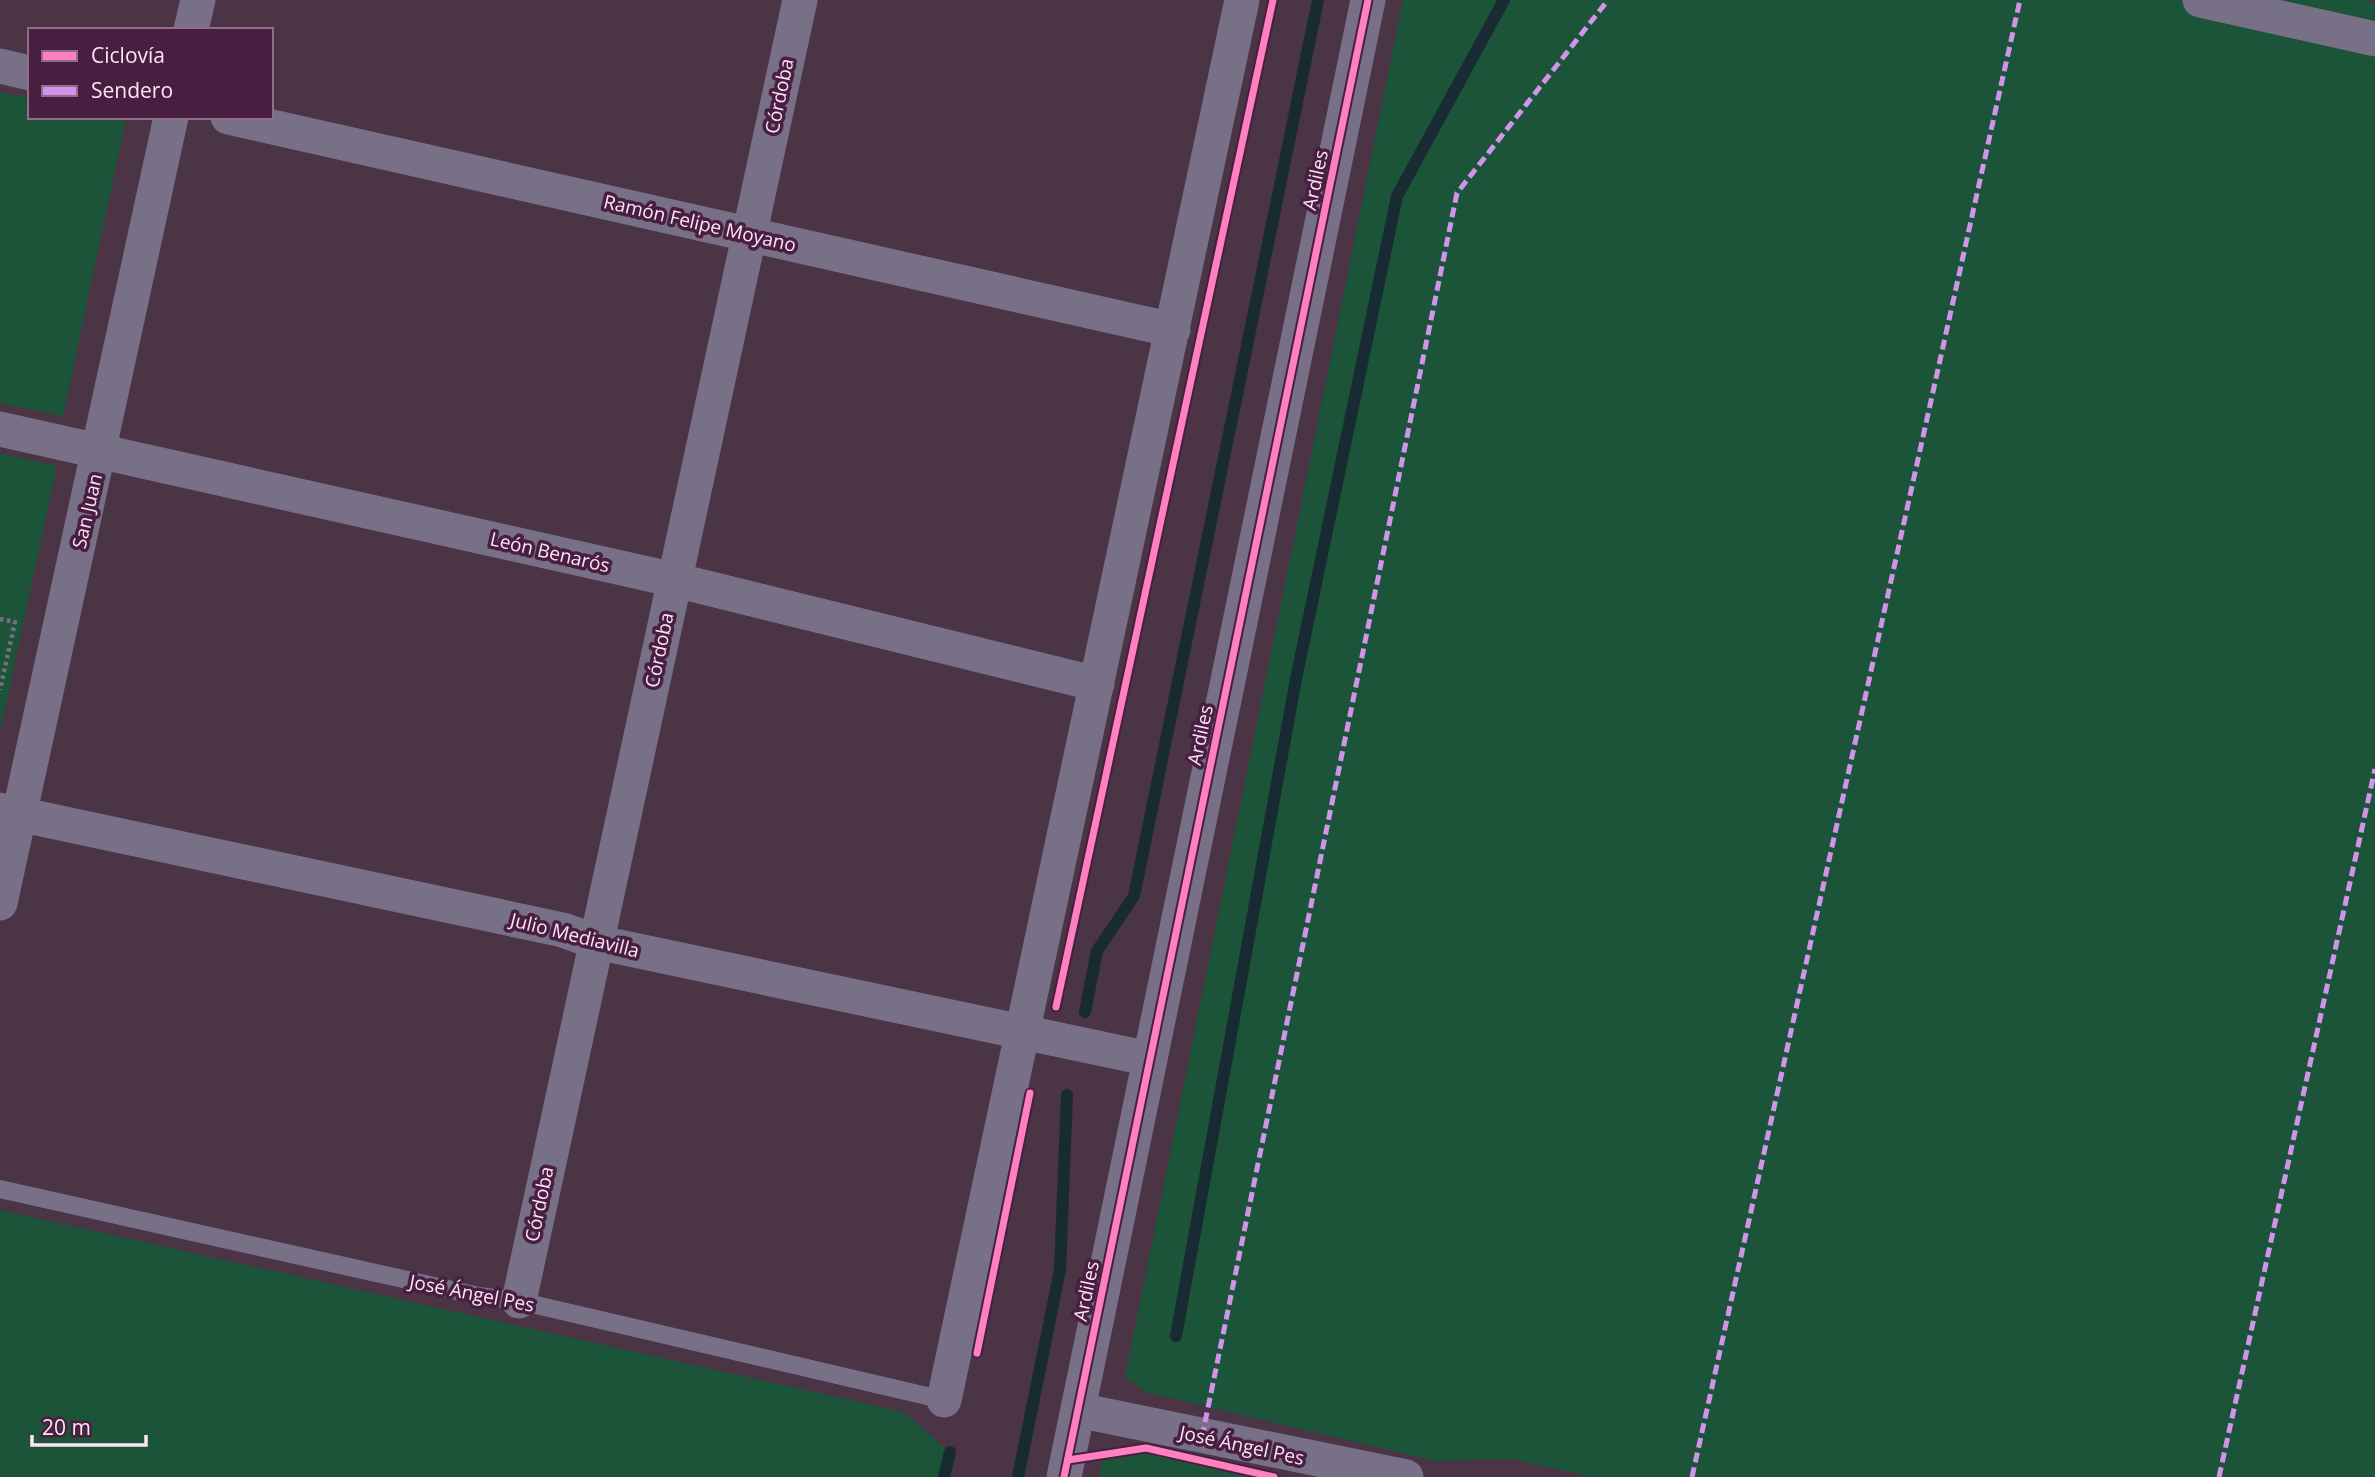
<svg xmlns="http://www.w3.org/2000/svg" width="2375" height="1477" viewBox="0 0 2375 1477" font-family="'Open Sans',sans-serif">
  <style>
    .green { fill: #1b5438 }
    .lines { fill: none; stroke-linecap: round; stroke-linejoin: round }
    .stream { stroke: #182b32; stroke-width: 12 }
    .path { stroke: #786e7f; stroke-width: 4.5; stroke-dasharray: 3.5 3.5; stroke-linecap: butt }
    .lane { stroke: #777086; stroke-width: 18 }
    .street { stroke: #777086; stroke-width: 35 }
    .quiet { stroke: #d193ec; stroke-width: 5; stroke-dasharray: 10 5; stroke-linecap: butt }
    .cycleway-casing { stroke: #481f40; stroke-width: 11 }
    .cycleway { stroke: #ff80c0; stroke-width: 7 }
    .labels { text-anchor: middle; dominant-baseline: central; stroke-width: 7; stroke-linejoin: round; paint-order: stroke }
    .street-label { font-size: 19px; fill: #ffe3f7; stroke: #481f40 }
  </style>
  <rect width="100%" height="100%" fill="#4a3445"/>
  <path class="green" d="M1403,0h961l11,3v1474h-782l-82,-18 -75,2 -291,-69 -20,-16z
    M0,92l30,6v19l96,2 -63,297 -63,-13z
    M0,453l57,13 -57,266z
    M0,1210l904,202 46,40 -6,25h-944z
    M1105,1447l41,1 128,29h-175z"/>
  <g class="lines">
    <path class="stream" d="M1085,1012l12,-61 37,-55 184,-896
      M1176,1336l120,-657 101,-483 107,-196
      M944,1477l6,-25
      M1018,1477l42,-207 7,-175"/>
    <path class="path" d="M0,619l15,3 -15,68"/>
    <path class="lane" d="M0,1189l479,107 40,5 425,99"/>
    <path class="street" d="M2200,0l175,39
      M191,30l7,-30
      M0,66l30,7
      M228,117l945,213
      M0,429l675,151 422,104
      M0,810l563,120 33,12 554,117
      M0,903l171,-786
      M519,1301l281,-1301
      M944,1400l298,-1400
      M1078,1410l328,67
      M1064,1477l304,-1477"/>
    <path class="quiet" d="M1202,1437l255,-1244 151,-193
      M1692,1477l328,-1477
      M2219,1477l156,-708"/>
    <defs>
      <path id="cycleway" d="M1056,1007l217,-1007
        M977,1353l53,-260
        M1068,1460l78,-12 128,29
        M1064,1477l304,-1477"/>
    </defs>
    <use href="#cycleway" class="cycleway-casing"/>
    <use href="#cycleway" class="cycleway"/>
  </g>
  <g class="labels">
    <g class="street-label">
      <text transform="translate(779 96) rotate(-78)">Córdoba</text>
      <text transform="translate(1315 180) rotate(-78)">Ardiles</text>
      <text transform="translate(700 223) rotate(13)">Ramón Felipe Moyano</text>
      <text transform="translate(87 511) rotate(-77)">San Juan</text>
      <text transform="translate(550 552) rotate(13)">León Benarós</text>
      <text transform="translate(659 650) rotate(-78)">Córdoba</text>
      <text transform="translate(1200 735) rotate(-78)">Ardiles</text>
      <text transform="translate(575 935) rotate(14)">Julio Mediavilla</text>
      <text transform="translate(539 1204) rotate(-78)">Córdoba</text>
      <text transform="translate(1086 1291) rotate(-78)">Ardiles</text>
      <text transform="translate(472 1293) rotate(11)">José Ángel Pes</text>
      <text transform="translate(1242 1445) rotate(12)">José Ángel Pes</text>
    </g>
  </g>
  <rect x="28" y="28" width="245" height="91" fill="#481f40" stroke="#916d89" stroke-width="2"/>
  <rect x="42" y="51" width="35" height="10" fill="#ff80c0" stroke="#916d89" stroke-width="2"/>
  <text x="91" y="63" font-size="21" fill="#ffe3f7">Ciclovía</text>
  <rect x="42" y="86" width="35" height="10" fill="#d193ec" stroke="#916d89" stroke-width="2"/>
  <text x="91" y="98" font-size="21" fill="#ffe3f7">Sendero</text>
  <path d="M32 1435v10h114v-10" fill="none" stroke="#ffe3f7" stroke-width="3.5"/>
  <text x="42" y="1435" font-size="21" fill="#ffe3f7" stroke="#481f40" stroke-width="5" paint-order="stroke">20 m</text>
</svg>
